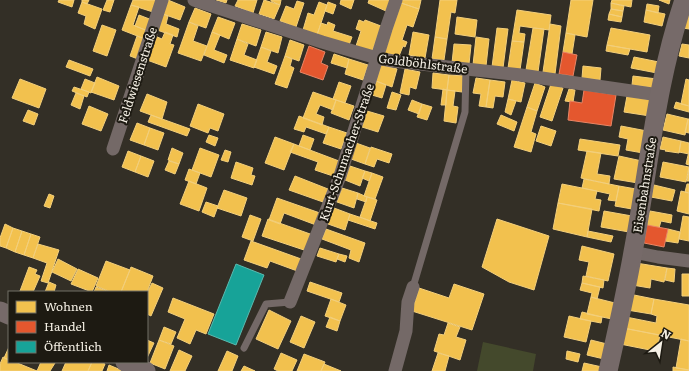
<svg xmlns="http://www.w3.org/2000/svg" width="689" height="371" viewBox="0 0 689 371" font-family="Literata,serif">
  <style>
    .green { fill: #44492c }
    .homes { fill: #f2c14e; stroke: #f3cf7b }
    .shops { fill: #e4572e; stroke: #e98565 }
    .public { fill: #17a398; stroke: #5abaaf }
    .lines { fill: none; stroke-linecap: round; stroke-linejoin: round }
    .lane { stroke: #746967; stroke-width: 7 }
    .street { stroke: #746967; stroke-width: 13 }
    .secondary { stroke: #766a69; stroke-width: 19 }
    .labels { text-anchor: middle; dominant-baseline: central; stroke-width: 4; stroke-linejoin: round; paint-order: stroke }
    .street-label { font-size: 12px; fill: #f5f0e5; stroke: #1d1a12 }
  </style>
  <rect width="100%" height="100%" fill="#332f26"/>
  <path class="green" d="M483,342l53,12 -3,17h-56z"/>
  <path class="homes" d="M59,0h15l-2,7 -14,-5z
    M82,0h7l-2,4 -5,-2z
    M107,0h7l-4,12 -7,-2z
    M133,0h24l-4,12 -22,-7z
    M168,0l17,7 -5,13 -17,-6z
    M216,0h11l-1,3z
    M238,0h19l-4,13 -18,-7z
    M264,0l16,5 -6,14 -15,-5z
    M271,0h10l-1,5 -9,-4z
    M341,0h13l-3,9 -11,-5z
    M369,0h21l-4,11 -18,-8z
    M401,0h20l-2,9 -18,-6z
    M440,0h17l-2,13 -4,-1 -4,27 -12,-2z
    M571,0h22l-6,37 -21,-4z
    M612,0h20l-1,7 -20,-4z
    M659,0h11l-1,4z
    M297,1l7,2 -8,24 -16,-6 6,-15 8,3z
    M82,2l20,7 -7,20 -11,-5 2,-8 -8,-3z
    M319,2l8,3 -10,30 -14,-5 5,-17 6,2z
    M328,2l8,3 -3,9 -8,-3z
    M401,3l18,6 -6,18 -6,-2 -5,15 5,2 -2,5 -2,-1 -4,10 -15,-2z
    M611,3l13,3 -1,5 -12,-2z
    M647,4l12,2 -1,7 -12,-3z
    M131,5l8,2 -6,18 15,6 -3,8 -23,-9z
    M195,8l16,6 -5,14 -17,-6z
    M611,9l12,2 -1,6 -13,-3z
    M517,10l34,5 -2,15 -29,-4 -1,7 6,1 -1,8 -12,-1z
    M646,10l19,4 -3,12 -18,-4z
    M689,12v17l-6,-1z
    M163,14l5,2 -2,8 13,5 -2,8 -20,-7z
    M609,14l13,3 -1,5 -13,-2z
    M139,15l13,5 -4,11 -13,-5z
    M218,17l17,6 -6,16 -17,-7z
    M457,17l20,3 -2,17 -20,-3z
    M359,20l5,2 1,-2 16,6 -9,26 -16,-6 5,-15 -5,-2z
    M189,22l9,4 -5,15 14,5 -6,15 -23,-8z
    M328,22l7,3 -2,6 19,6 -3,8 -32,-10 4,-12 6,2z
    M242,24l19,6 -5,16 -19,-7z
    M550,24l11,2 -6,48 -12,-2z
    M102,25l14,5 -9,26 -14,-5z
    M497,28l11,1 -5,39 -11,-1z
    M533,28l11,1 -6,43 -12,-2z
    M611,28l39,7 -3,17 -40,-7z
    M165,32l8,3 -3,9 4,1 -8,22 -19,-7 8,-24 7,3z
    M212,32l8,3 -6,15 13,5 -3,8 -20,-8z
    M266,32l16,5 -4,16 -17,-6z
    M413,32l16,3 -4,23 -16,-3z
    M566,33l9,2 -3,19 -9,-2z
    M137,36l8,3 -7,20 -8,-3z
    M435,37l12,2 -3,21 -12,-1z
    M476,37l13,2 -3,27 -13,-1z
    M237,39l11,5 -4,11 13,5 -3,8 -24,-8z
    M290,40l14,5 -5,16 -14,-5z
    M512,41l12,1 -4,28 -12,-2z
    M454,44l17,1 -2,19 -17,-1z
    M682,44l7,1v13l-10,-2z
    M607,45l23,4 -2,6 -22,-4z
    M261,47l10,4 -4,11 10,4 -3,8 -20,-7z
    M334,54l15,5 -2,9 -16,-5z
    M285,56l7,3 -2,7 4,2 -7,20 -12,-4z
    M634,57l25,5 -2,11 -26,-5z
    M349,59l19,6 -5,15 -18,-6z
    M69,60l24,9 -3,7 -24,-9z
    M381,65l16,4 -5,18 -16,-6z
    M583,66l18,2 -1,12 -18,-2z
    M405,69l15,3 -4,17 -6,-2 -1,8 -9,-2z
    M433,73l16,2 -2,15 -15,-2z
    M449,75l15,1 -2,16 -15,-2z
    M633,76l24,3 -2,9 -23,-3z
    M97,77l22,9 -5,14 -23,-8z
    M476,78l14,2 -4,27 -7,-1 2,-12 -8,-1z
    M20,79l26,10 -7,19 -27,-10z
    M85,79l10,4 -4,10 -10,-4z
    M686,79l3,1v26l-8,-2z
    M490,80l15,2 -2,15 -8,-1 -2,12 -7,-1z
    M512,80l13,3 -4,19 -13,-3z
    M376,81l10,4 -4,13 -10,-3z
    M339,82l12,4 -6,17 -12,-4z
    M535,83l10,4 -8,24 -10,-4z
    M551,84l12,4 -11,33 -12,-4z
    M74,87l15,5 -2,5 -15,-6z
    M443,89l4,1 -1,15h-5z
    M569,89l6,1 -2,12 -8,-1z
    M447,90l8,1 -2,15 5,1 -2,16 -12,-2z
    M313,92l23,8 -3,10 -13,-5 -4,9 8,3 -2,8 -19,-7z
    M392,92l9,3 -5,15 -9,-2z
    M76,93l8,3 -4,13 -9,-4z
    M147,94l20,8 -5,17 -22,-8z
    M627,96l25,4 -2,16 -26,-4z
    M508,99l8,2 -5,14 -6,-3z
    M336,100l18,6 -5,14 -18,-7z
    M412,100l10,4 -3,10 -11,-4z
    M676,102l13,4v6l-15,-4z
    M198,104l26,10 -6,17 -8,-3 -2,5 -18,-7z
    M422,104l10,3 -5,13 -10,-3z
    M89,106l19,8 -7,17 -19,-7z
    M527,107l10,4 -6,21 5,2 -5,18 -17,-5z
    M28,110l10,4 -4,11 -11,-4z
    M367,111l17,5 -6,16 -16,-5z
    M667,114l21,5 -3,16 -22,-5z
    M151,115l39,14 -3,7 -39,-14z
    M501,115l16,7 -3,9 -17,-7z
    M299,116l30,11 -3,7 -20,-7 -2,5 -10,-3z
    M688,119h1v14l-4,-1z
    M137,123l13,5 -6,17 -14,-5z
    M541,126l15,5 -5,15 -15,-5z
    M621,126l26,5 -4,22 -17,-3 2,-11 -9,-2z
    M329,127l18,6 -6,16 -18,-6z
    M150,128l14,5 -6,17 -14,-5z
    M209,135l9,3 -3,8 -9,-4z
    M303,135l11,4 -4,11 -11,-4z
    M275,137l19,7 -10,26 -19,-7z
    M663,137l18,4 -2,12 -14,-2 1,-1 -6,-1z
    M580,139l40,6 -2,11 -40,-6z
    M681,141l8,2v11l-10,-2z
    M356,143l14,5 -5,16 -14,-5z
    M294,144l45,17 -6,15 -18,-6 3,-8 -28,-10z
    M371,147l21,7 -3,9 -12,-4 -3,8 -9,-3z
    M172,148l11,5 -4,11 -11,-4z
    M200,148l19,7 -8,22 -19,-7z
    M225,150l6,2 -3,10 -7,-2z
    M128,151l13,5 -6,16 -13,-5z
    M587,151l14,2 -4,21 13,2 -1,8 -28,-6z
    M689,151v14l-3,-1z
    M141,156l13,5 -6,16 -13,-5z
    M619,156l23,5 -4,22 -24,-4z
    M169,161l10,3 -4,10 -10,-4z
    M236,162l17,6 -2,7 4,1 -3,9 -21,-7z
    M663,162l26,5 -3,15 -26,-5z
    M350,166l15,5 -5,15 -15,-6z
    M689,168v13h-2z
    M189,169l11,4 -4,11 -11,-4z
    M365,171l7,2 -3,8 -7,-3z
    M372,173l11,4 -8,22 -11,-3z
    M295,176l33,13 -5,13 -34,-12z
    M584,179l35,7 -3,15 -8,-1 2,-6 -28,-6z
    M189,181l18,7 -8,23 -19,-7z
    M562,184l35,7 -2,8 6,1 -2,11 -41,-8z
    M687,184h2v9l-4,-1z
    M654,185l21,5 -3,11 -21,-4z
    M619,186l17,3 -4,20 -17,-3z
    M342,188l16,5 -4,15 -17,-6z
    M224,190l23,8 -6,18 -24,-8z
    M681,191l8,2v21l-12,-3z
    M358,193l9,4 -1,5 -9,-3z
    M49,194l5,2 -4,12 -6,-2z
    M367,197l10,3 -7,21 -10,-4z
    M277,198l43,15 -4,12 -32,-12 -4,11 -11,-4z
    M206,202l12,4 -4,11 -12,-5z
    M558,203l34,6 -5,28 -34,-8z
    M334,208l16,6 -5,16 -17,-6z
    M604,211l28,5 -3,16 -28,-5z
    M650,211l22,4 -1,8 -10,-2 -2,7 -12,-3z
    M350,214l27,9 -2,6 -27,-9z
    M250,215l11,4 -8,22 -11,-4z
    M683,216l6,1v24l-10,-2z
    M268,219l45,16 -6,16 -45,-15z
    M497,219l52,17 -15,54 -25,-8 -27,-15z
    M5,224l8,4 -7,20 -6,-2v-8z
    M13,228l9,3 -7,21 -9,-4z
    M326,229l39,14 -6,19 -10,-4 2,-8 -29,-11z
    M668,229l12,3 -2,11 -13,-2z
    M22,231l9,3 -7,21 -9,-3z
    M588,231l25,5 -2,6 -24,-5z
    M31,234l9,3 -7,21 -9,-3z
    M251,241l53,19 -4,12 -30,-11 -3,7 -23,-8z
    M38,244l21,6 -11,33 -7,-2 6,-18 -14,-5z
    M582,246l32,8 -6,27 -22,-5 3,-14 -10,-2z
    M320,248l19,6 -3,8 -19,-6z
    M339,254l8,2 -2,6 -8,-3z
    M58,259l19,10 -6,12 -19,-9z
    M106,261l24,9 -9,22h-10l-15,-6z
    M636,263l31,5 -3,14 -13,-3 -1,9 -18,-3z
    M29,267l8,3 -2,4 5,2 -7,16h-11l-2,-1z
    M131,267l22,9 -6,16h-26z
    M667,268l8,1 -1,13 -9,-2z
    M78,269l20,9 -6,14 -21,-8z
    M682,274h7v22h-7z
    M583,276l21,4 -1,8 -21,-5z
    M49,282l7,3 -2,7h-9z
    M310,282l32,11 -3,9 -32,-11z
    M152,283l11,5 -12,28 -4,-2v-21z
    M582,283l18,4 -3,12 -6,-2 1,-4 -12,-3z
    M454,284l30,10 -12,36 -60,-19 7,-23 30,10z
    M96,287l11,4v1h-13z
    M629,294l25,5 -3,15 -24,-4z
    M591,297l24,6 -3,16 -25,-5z
    M173,298l41,16 -8,20 -10,-4 -6,14 -13,-6 8,-19 -17,-7z
    M331,299l15,6 -6,16 -15,-5z
    M654,299l35,6v36l-66,-13 3,-11 30,6 1,-7 -6,-2z
    M269,310l22,11 -13,28 -22,-10z
    M582,312l20,5 -1,6 -21,-4z
    M301,316l14,6 -11,26 -14,-6z
    M569,316l22,5 -5,21 -22,-5z
    M330,317l10,4 -3,10 -11,-4z
    M448,323l12,4 -4,10 10,3 -6,20 -26,-9 5,-17 5,1z
    M164,327l12,5 -5,12 -12,-4z
    M623,328l37,7 -3,14 -7,-1v2l-30,-6z
    M681,339l8,2v29l-13,-2z
    M147,340l7,3 -7,15z
    M159,340l15,6 -9,23 -15,-6z
    M591,340l16,4 -3,15 -17,-4z
    M9,347v13l-5,-2z
    M179,350l13,6 -7,15h-15z
    M227,351l11,5 -6,15h-14z
    M567,351l13,3 -2,8 -12,-3z
    M281,353l16,7 -5,11h-14l-4,-2z
    M438,353l11,3 -4,15h-13z
    M304,354l21,8 -4,9h-24z
    M3,357l6,3v2h6l22,9h-37v-7z
    M41,362h11l3,1 -5,8h-13z
    M66,362h26l-4,9h-26z
    M92,362h8l5,2 -3,7h-14z
    M584,363l18,4 -1,4h-19z
    M324,364l17,7h-20z
    M109,365l12,5v1h-14z
    M244,366l11,5h-14z
    M673,367l16,3v1h-16z"/>
  <path class="shops" d="M309,46l16,6 -4,11 7,3 -5,14 -23,-8z
    M563,52l14,3 -4,21 -14,-2z
    M584,90l32,5 -5,31 -43,-6 2,-19 12,2z
    M647,225l21,4 -4,18 -20,-4z"/>
  <path class="public" d="M236,264l28,11 -28,70 -28,-11z"/>
  <g class="lines">
    <path class="lane" d="M413,287l52,-175 1,-44
      M244,348l22,-44 24,-2"/>
    <path class="street" d="M194,0l128,42 55,16 16,3 128,14 138,20
      M113,149l49,-149
      M633,252l25,5 31,4
      M290,302l50,-126 46,-147 10,-29
      M395,371l11,-40 2,-29 5,-15"/>
    <path class="secondary" d="M0,311l9,4
      M125,362l21,9
      M608,371c9,-40 18,-79 25,-119 16,-84 23,-170 51,-252"/>
  </g>
  <g class="labels">
    <g class="street-label">
      <text transform="translate(423 63) rotate(7)">Goldböhlstraße</text>
      <text transform="translate(137 75) rotate(-72)">Feldwiesenstraße</text>
      <text transform="translate(346 152) rotate(-71)">Kurt-Schumacher-Straße</text>
      <text transform="translate(644 185) rotate(-81)">Eisenbahnstraße</text>
    </g>
  </g>
  <rect x="8" y="291" width="140" height="72" fill="#1d1a12" stroke="#737066"/>
  <rect x="16" y="301" width="20" height="12" fill="#f2c14e" stroke="#737066"/>
  <text x="44" y="311" font-size="12" fill="#f5f0e5">Wohnen</text>
  <rect x="16" y="321" width="20" height="12" fill="#e4572e" stroke="#737066"/>
  <text x="44" y="331" font-size="12" fill="#f5f0e5">Handel</text>
  <rect x="16" y="341" width="20" height="12" fill="#17a398" stroke="#737066"/>
  <text x="44" y="351" font-size="12" fill="#f5f0e5">Öffentlich</text>
  <g transform="translate(661 343) rotate(30)" stroke="#1d1a12" stroke-width="3" paint-order="stroke">
  <path d="M0-3L7 15L0 10L-7 15Z" fill="#f5f0e5"/>
  <text y="-6" font-size="11" font-weight="bold" text-anchor="middle" fill="#f5f0e5">N</text>
  </g>
</svg>
